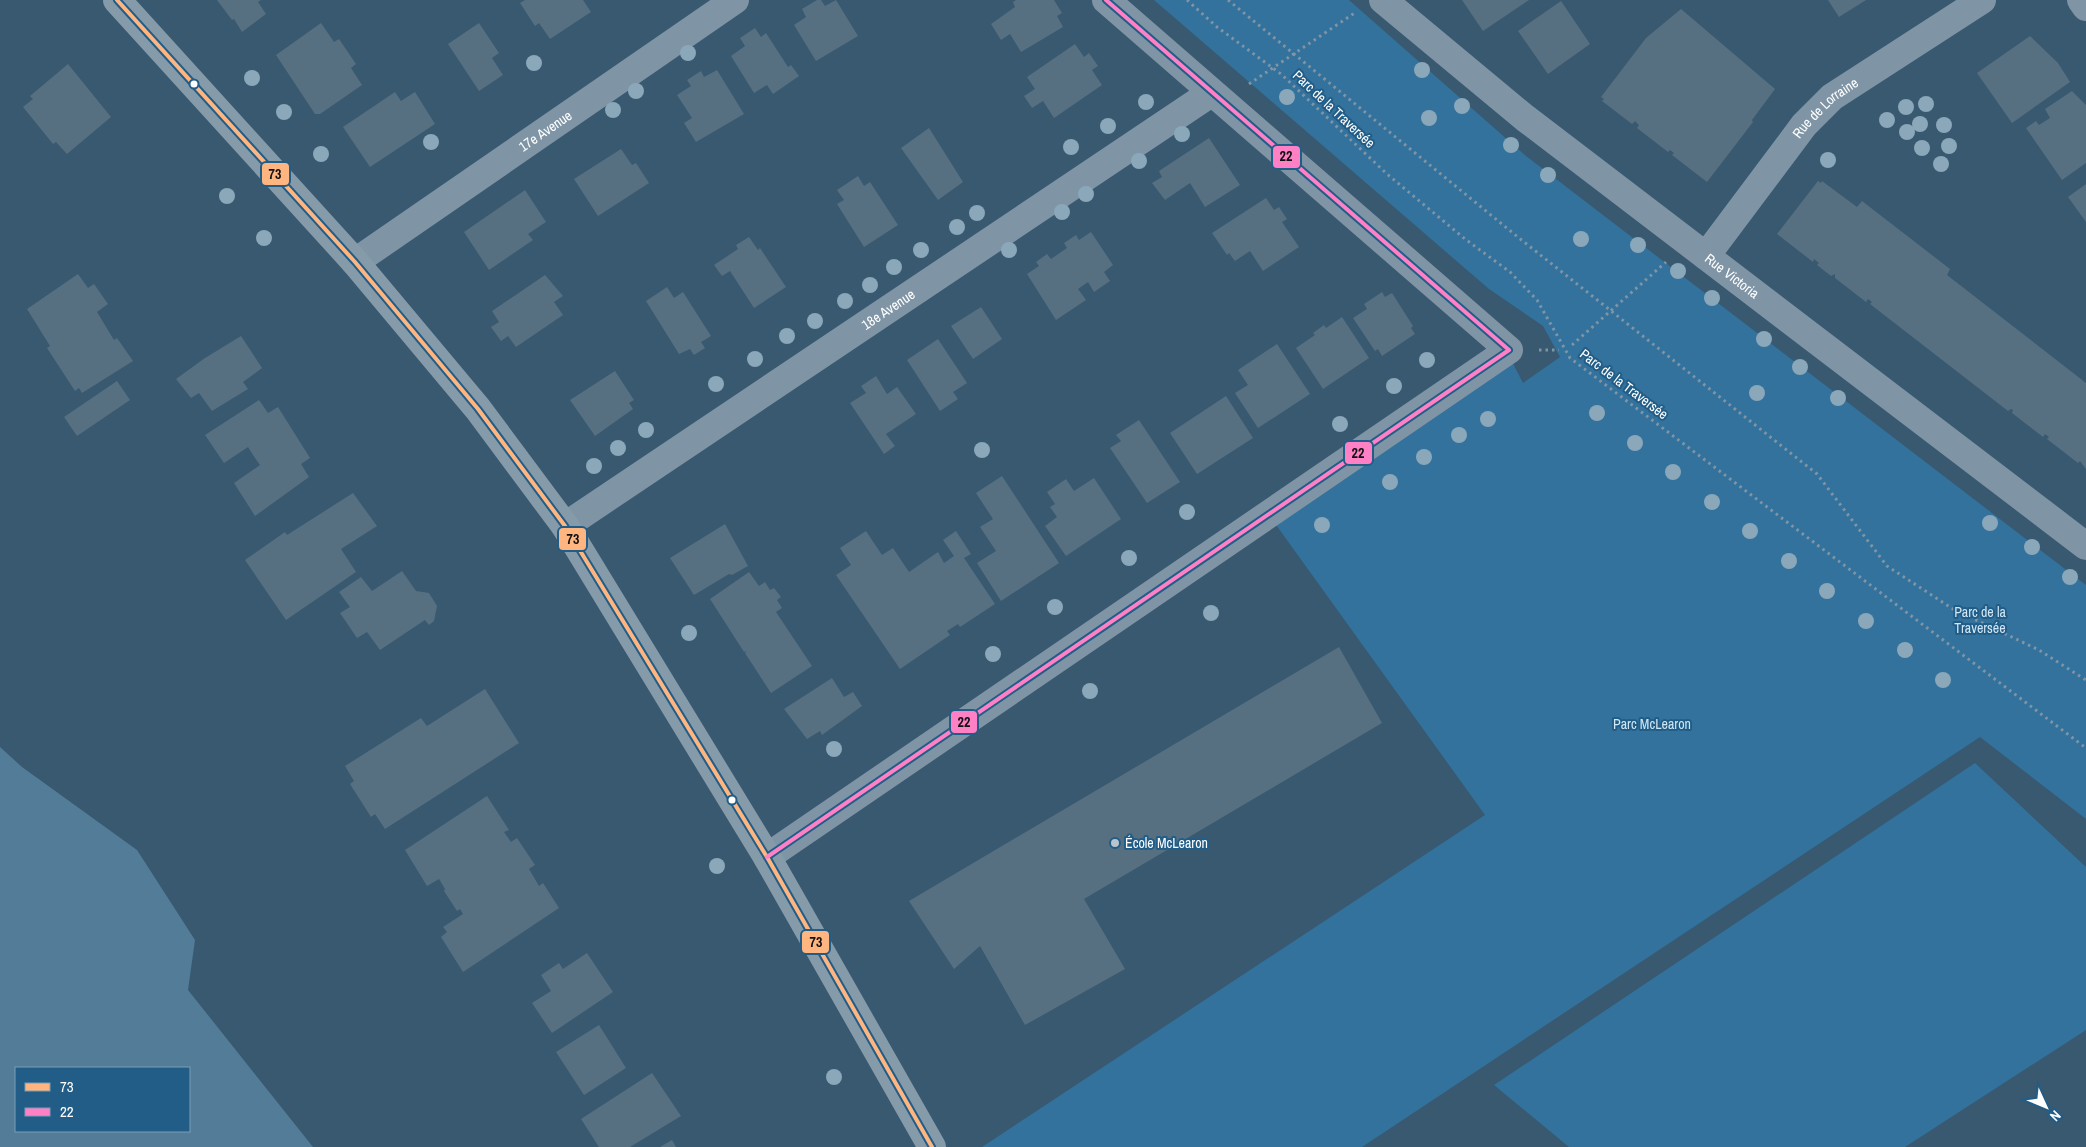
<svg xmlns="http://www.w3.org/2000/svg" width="2086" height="1147" viewBox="0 0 2086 1147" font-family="'Archivo Narrow',sans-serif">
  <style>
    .green { fill: #33729c }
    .water { fill: #527c98; fill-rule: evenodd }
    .building { fill: #567082 }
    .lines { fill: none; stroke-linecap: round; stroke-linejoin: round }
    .path { stroke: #7f95a6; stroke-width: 3; stroke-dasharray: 2.5 4; stroke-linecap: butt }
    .street { stroke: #7f95a6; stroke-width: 28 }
    .secondary { stroke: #869baa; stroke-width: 28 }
    .bus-1-casing { stroke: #215d87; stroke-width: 8 }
    .bus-2-casing { stroke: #215d87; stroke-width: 8 }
    .bus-1 { stroke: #ffb580; stroke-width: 4 }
    .bus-2 { stroke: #ff80c5; stroke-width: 4 }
    .tree { fill: #8ba8ba }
    .bus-dot { fill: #fff; stroke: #215d87; stroke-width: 2 }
    .poi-dot { fill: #b9c5cd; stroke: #215d87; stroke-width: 2 }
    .labels { text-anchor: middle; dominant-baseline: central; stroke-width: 4; stroke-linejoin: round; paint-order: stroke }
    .street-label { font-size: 14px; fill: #fff; stroke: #215d87 }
    .park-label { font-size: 14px; fill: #cfe8f7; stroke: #215d87 }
    .poi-label { font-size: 14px; fill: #fff; stroke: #215d87; text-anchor: start }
    .line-badge { stroke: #215d87; stroke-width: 2 }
    .pale-badge-label { font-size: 14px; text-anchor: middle; font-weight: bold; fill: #111 }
  </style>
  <rect width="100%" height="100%" fill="#385970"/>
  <path class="green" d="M1154,0h195l177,156 560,429v234l-106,-82 -618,410h-380l503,-332 -216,-300 238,-163 16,31 37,-26 -17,-31 -54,-37z
    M1975,763l111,104v163l-181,117h-336l-75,-62z"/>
  <path class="water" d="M0,747l22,20 115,83 58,90 -7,50 125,157h-313zM16,1068h173v63h-173z"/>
  <path class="building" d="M217,0h44l-3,2 8,12 -24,18 -8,-13 -2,1z
    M525,0h58l8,12 -41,27 -11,-16 -4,3 -15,-23z
    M817,0h4l4,6 11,-6 22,36 -42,25 -22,-36 12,-8 -4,-8z
    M1016,0h38l8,13 -5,3 6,11 -42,25 -11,-18 -9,6 -10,-16 24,-17 -2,-5z
    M1462,0h67l-46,31z
    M1828,0h38l-27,17z
    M1561,1l29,43 -42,30 -30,-43z
    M1681,9l94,80 -23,31 1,2 -46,60 -35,-27 2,-2 -4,-3 -2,2 -31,-24 2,-3 -4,-4 -3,3 -30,-23 2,-2 -3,-2 45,-59z
    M321,23l13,19 5,-3 17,25 -5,4 11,17 -42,29h-5l-39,-59z
    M479,23l20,30 -7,5 11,17 -24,16 -31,-47z
    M755,28l6,9 5,-4 22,34 3,-2 8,11 -26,18 -6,-9 -13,8 -23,-37 14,-10 -5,-8z
    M2030,36l28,27 12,19 -58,41 -35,-50z
    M1075,44l9,13 5,-4 9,13 -6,4 10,15 -48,33 -11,-17 -11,7 -8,-12 11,-7 -8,-12z
    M68,64l43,53 -44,37 -11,-12 -3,2 -30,-37 10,-8 -3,-3z
    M717,70l27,44 -48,28 -12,-19 8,-5 -15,-23 14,-9 -4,-6 14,-9 3,6z
    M2072,91l14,14v58l-24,17 -36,-52 10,-7 3,4 11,-7 -5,-9z
    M395,92l6,9 14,-9 20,32 -65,43 -27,-40z
    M929,128l34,54 -25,18 -37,-52z
    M1209,138l31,47 -35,22 -15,-24 -25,17 -13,-17 10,-6 -3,-6z
    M621,149l11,16 4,-2 13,20 -51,33 -24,-37z
    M858,176l6,10 6,-4 28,43 -34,22 -27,-43 7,-4 -7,-10z
    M1818,181l3,2 1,-2 35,26 5,-6 88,68 -3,6 139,108v86l-6,-8 -2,2 -31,-24 2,-2 -4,-3 -2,3 -31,-24 1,-3 -2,-1 -3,2 -138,-107 2,-2 -4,-3 -2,3 -31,-24v-4l-4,2 -14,-11 2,-2 -5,-4 -1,3 -36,-28z
    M2086,184v38l-18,-25z
    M525,190l21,32 -18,12 5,6 -44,30 -25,-38z
    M1266,198l8,12 5,-3 8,12 -5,3 17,25 -36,24 -13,-20 -15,10 -6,-8 -2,2 -15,-22z
    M1091,232l22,33 -9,7 6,9 -16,11 -6,-10 -10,7 8,11 -30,20 -29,-46 12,-8 -3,-4 11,-8 4,5 16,-11 -3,-5 12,-8 3,5z
    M749,237l9,13 2,-2 26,39 -32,21 -24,-37 -8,5 -8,-11 24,-16 -2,-4z
    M78,274l10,14 6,-4 14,20 -11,8 17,28 3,-2 16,23 -51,32 -3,-5 -4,3 -28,-43 3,-2 -23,-37z
    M545,275l18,21 -9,6 9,13 -47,32 -8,-11 -7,5 -10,-14 8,-5 -7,-11z
    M667,287l7,11 9,-6 28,44 -10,6 4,6 -11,7 -4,-6 -11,5 -33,-53z
    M1382,292l3,5 7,-4 21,33 -2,2 4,6 -33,22 -4,-7 -3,2 -22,-33 14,-9 -3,-5z
    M981,307l21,32 -29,20 -22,-33z
    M1342,317l27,41 -46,31 -27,-41 19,-13 -2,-2 11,-8 2,3z
    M241,336l21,32 -19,14 5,7 -36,22 -13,-18 -8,5 -15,-19 29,-21z
    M938,339l29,44 -14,9 5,7 -18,12 -33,-51z
    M1277,344l33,50 -52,34 -23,-35 13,-8 -10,-15z
    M615,371l19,29 -5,3 4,6 -38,27 -25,-36z
    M876,376l11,18 10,-7 19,27 -30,20 9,12 -11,8 -34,-51 16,-10 -5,-7z
    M117,381l13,19 -53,36 -13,-19z
    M1226,396l27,42 -56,36 -27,-41z
    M259,400l9,13 10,-6 32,51 -9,6 8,13 -54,39 -21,-33 26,-18 -5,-7 -7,-11 -24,16 -19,-28z
    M1139,420l41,62 -33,21 -37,-55 11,-7 -5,-6z
    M1002,476l57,87 -58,38 -24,-38 19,-12 -16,-24 13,-8 -17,-26z
    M1094,478l27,41 -55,37 -21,-30 12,-9 -7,-10 5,-3 -8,-12 19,-13 8,12z
    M353,493l24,33 -36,23 15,23 -70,48 -41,-60 40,-28 2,3z
    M725,524l23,42 -16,9 -3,-1 -35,21 -24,-37z
    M866,531l16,24 11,-7 16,24 29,-20 6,11 10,-7 -11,-16 13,-9 15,23 -7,4 31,46 -35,23 -2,-3 -11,7 3,4 -50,34 -64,-94 15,-10 -11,-17z
    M402,571l14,20 13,2 8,13 -3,15 -5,4 -4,-5 -45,30 -13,-18 -10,6 -17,-25 10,-6 -11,-15 22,-15 11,14z
    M749,572l10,14 6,-4 5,8 4,-2 7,9 -4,3 5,8 -6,4 36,54 -41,27 -26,-40 2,-2 -3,1 -34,-53z
    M1339,647l43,76 -298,176 41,70 -100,56 -45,-79 -26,23 -45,-68z
    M832,678l12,19 9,-5 9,14 -40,29 -2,-4 -13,8 -23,-30z
    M485,689l34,54 -134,86 -10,-15 -4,3 -21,-33 4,-3 -9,-15 76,-48 6,8z
    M487,796l22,34 -5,2 7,10 6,-4 18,27 -6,4 10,17 4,-3 16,25 -96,64 -22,-35 6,-5 -4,-5 20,-13 -3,-5 -3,2 -13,-20 1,-2 -6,-10 -12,7 -22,-36z
    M587,953l26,39 -61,41 -20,-30 19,-12 -10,-16 18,-12 4,6z
    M599,1025l27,43 -42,27 -28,-43z
    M652,1073l29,43 -51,31h-31l-18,-28z
    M672,1140l4,7h-16z"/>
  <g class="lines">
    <path class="path" d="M1187,0l30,27 64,47 106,100 78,65 45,33 27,28 33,58 516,390
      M1228,0l291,238 298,236 70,92 66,43 86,41 47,30
      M1249,84l107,-72
      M1572,345l94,-83
      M1539,350h20"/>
    <g class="street">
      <path id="s1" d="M1383,0l142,118 561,428"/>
      <path d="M2081,0l5,7"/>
      <path id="s2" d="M1706,256l98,-131 28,-28 150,-97"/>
      <path id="s3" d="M355,262l380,-262"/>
      <path id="s4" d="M565,526l646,-433"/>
      <path d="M767,857l742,-507 -403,-350"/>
    </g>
    <path class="secondary" d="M117,0l238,262 123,147 87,117 202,331 165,290"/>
    <defs>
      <path id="bus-1" d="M117,0l238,262 123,147 87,117 202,331 165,290"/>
      <path id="bus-2" d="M767,857l742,-507 -403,-350"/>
    </defs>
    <use href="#bus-1" class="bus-1-casing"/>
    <use href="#bus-2" class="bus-2-casing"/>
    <use href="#bus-1" class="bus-1"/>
    <use href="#bus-2" class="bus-2"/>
  </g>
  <g class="tree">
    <circle cx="688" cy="53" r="8"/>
    <circle cx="534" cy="63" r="8"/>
    <circle cx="1422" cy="70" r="8"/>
    <circle cx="252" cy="78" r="8"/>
    <circle cx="636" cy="91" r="8"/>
    <circle cx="1287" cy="97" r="8"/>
    <circle cx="1146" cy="102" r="8"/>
    <circle cx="1926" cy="104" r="8"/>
    <circle cx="1462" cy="106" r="8"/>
    <circle cx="1906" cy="107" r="8"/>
    <circle cx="613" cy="110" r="8"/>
    <circle cx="284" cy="112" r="8"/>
    <circle cx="1429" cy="118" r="8"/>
    <circle cx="1887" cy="120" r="8"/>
    <circle cx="1920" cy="124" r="8"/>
    <circle cx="1944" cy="125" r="8"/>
    <circle cx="1108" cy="126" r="8"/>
    <circle cx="1907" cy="132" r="8"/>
    <circle cx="1182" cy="134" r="8"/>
    <circle cx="431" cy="142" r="8"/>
    <circle cx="1511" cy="145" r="8"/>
    <circle cx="1949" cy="146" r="8"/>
    <circle cx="1071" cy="147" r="8"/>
    <circle cx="1922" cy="148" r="8"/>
    <circle cx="321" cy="154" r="8"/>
    <circle cx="1828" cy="160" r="8"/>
    <circle cx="1139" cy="161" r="8"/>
    <circle cx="1941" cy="164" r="8"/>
    <circle cx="1548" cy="175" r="8"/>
    <circle cx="1086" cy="194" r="8"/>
    <circle cx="227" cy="196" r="8"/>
    <circle cx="1062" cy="212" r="8"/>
    <circle cx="977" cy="213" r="8"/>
    <circle cx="957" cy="227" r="8"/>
    <circle cx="264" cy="238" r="8"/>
    <circle cx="1581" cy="239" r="8"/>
    <circle cx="1638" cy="245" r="8"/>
    <circle cx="921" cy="250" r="8"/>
    <circle cx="1009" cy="250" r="8"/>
    <circle cx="894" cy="267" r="8"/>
    <circle cx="1678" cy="271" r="8"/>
    <circle cx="870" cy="285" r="8"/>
    <circle cx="1712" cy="298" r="8"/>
    <circle cx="845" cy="301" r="8"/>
    <circle cx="815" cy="321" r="8"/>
    <circle cx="787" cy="336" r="8"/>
    <circle cx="1764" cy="339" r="8"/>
    <circle cx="755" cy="359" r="8"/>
    <circle cx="1427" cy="360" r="8"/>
    <circle cx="1800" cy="367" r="8"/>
    <circle cx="716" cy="384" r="8"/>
    <circle cx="1394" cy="386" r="8"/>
    <circle cx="1757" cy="393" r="8"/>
    <circle cx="1838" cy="398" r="8"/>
    <circle cx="1597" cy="413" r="8"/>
    <circle cx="1488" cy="419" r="8"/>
    <circle cx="1340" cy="424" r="8"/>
    <circle cx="646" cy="430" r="8"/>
    <circle cx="1459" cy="435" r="8"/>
    <circle cx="1635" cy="443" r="8"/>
    <circle cx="618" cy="448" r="8"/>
    <circle cx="982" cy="450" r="8"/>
    <circle cx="1424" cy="457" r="8"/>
    <circle cx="594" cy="466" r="8"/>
    <circle cx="1673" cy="472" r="8"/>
    <circle cx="1390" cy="482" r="8"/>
    <circle cx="1712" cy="502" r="8"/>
    <circle cx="1187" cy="512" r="8"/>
    <circle cx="1990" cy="523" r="8"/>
    <circle cx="1322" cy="525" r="8"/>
    <circle cx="1750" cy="531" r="8"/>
    <circle cx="2032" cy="547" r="8"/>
    <circle cx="1129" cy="558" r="8"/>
    <circle cx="1789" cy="561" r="8"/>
    <circle cx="2070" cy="577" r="8"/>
    <circle cx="1827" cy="591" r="8"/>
    <circle cx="1055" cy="607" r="8"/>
    <circle cx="1211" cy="613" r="8"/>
    <circle cx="1866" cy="621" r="8"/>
    <circle cx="689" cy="633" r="8"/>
    <circle cx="1905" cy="650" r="8"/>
    <circle cx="993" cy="654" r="8"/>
    <circle cx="1943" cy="680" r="8"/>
    <circle cx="1090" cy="691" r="8"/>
    <circle cx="834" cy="749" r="8"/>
    <circle cx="717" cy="866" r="8"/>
    <circle cx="834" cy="1077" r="8"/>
  </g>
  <g class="bus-dot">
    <circle cx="194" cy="84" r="4.5"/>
    <circle cx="732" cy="800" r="4.5"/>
  </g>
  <circle class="poi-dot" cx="1115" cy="843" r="5"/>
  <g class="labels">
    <g class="street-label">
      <text transform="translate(1334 109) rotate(43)">Parc de la Traversée</text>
      <text stroke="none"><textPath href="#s2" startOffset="191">Rue de Lorraine</textPath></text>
      <text stroke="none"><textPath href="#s3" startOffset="231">17e Avenue</textPath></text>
      <text stroke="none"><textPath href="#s1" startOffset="445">Rue Victoria</textPath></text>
      <text stroke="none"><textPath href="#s4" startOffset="389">18e Avenue</textPath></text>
      <text transform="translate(1624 384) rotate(37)">Parc de la Traversée</text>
    </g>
    <g class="park-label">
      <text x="1980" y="612">Parc de la<tspan x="1980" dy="16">Traversée</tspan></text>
      <text x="1652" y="724">Parc McLearon</text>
    </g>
    <g class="poi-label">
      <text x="1125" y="843">École McLearon</text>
    </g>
  </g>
  <g class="line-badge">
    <rect x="1272" y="145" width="29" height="24" rx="5" fill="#ff80c5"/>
    <rect x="261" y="162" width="29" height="24" rx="5" fill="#ffb580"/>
    <rect x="1344" y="441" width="29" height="24" rx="5" fill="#ff80c5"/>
    <rect x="558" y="527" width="29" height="24" rx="5" fill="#ffb580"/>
    <rect x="950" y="710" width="28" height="24" rx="5" fill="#ff80c5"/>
    <rect x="801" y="930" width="29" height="24" rx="5" fill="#ffb580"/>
  </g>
  <g class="pale-badge-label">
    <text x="1286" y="161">22</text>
    <text x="275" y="179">73</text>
    <text x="1358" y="458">22</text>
    <text x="573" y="544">73</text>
    <text x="964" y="727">22</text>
    <text x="816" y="947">73</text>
  </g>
  <rect x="15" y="1067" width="175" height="65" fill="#215d87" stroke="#7a9eb7"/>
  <rect x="25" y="1083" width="25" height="8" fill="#ffb580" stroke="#7a9eb7"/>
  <text x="60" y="1092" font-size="15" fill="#ffffff">73</text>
  <rect x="25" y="1108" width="25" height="8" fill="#ff80c5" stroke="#7a9eb7"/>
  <text x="60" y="1117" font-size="15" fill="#ffffff">22</text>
  <g transform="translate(2046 1107) rotate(134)" stroke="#215d87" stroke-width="4" paint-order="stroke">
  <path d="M0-4L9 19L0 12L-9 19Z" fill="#ffffff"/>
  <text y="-8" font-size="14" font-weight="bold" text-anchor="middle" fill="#ffffff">N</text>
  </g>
</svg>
